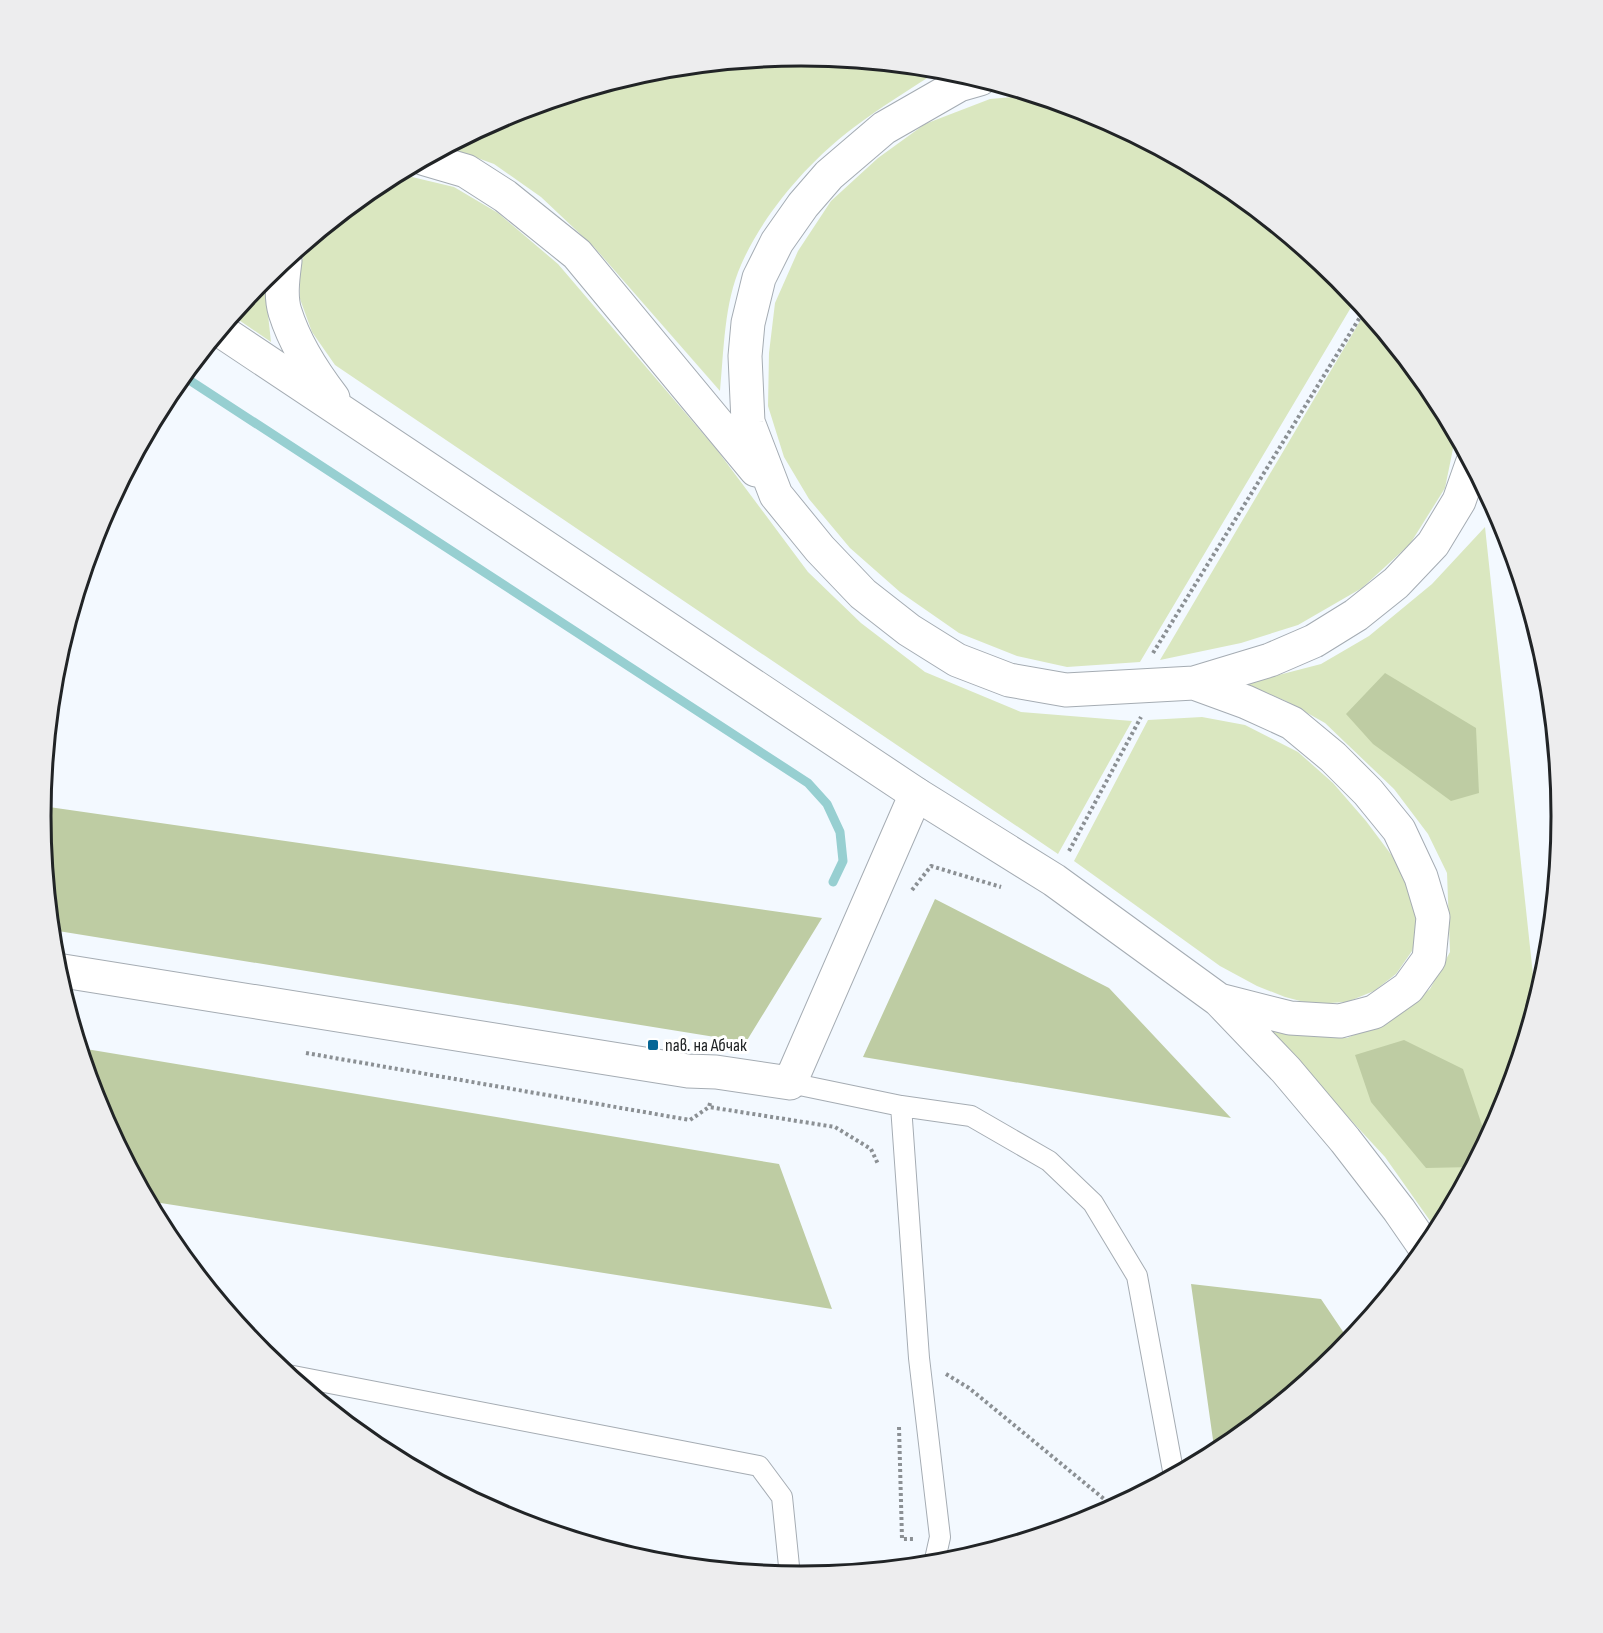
<svg xmlns="http://www.w3.org/2000/svg" width="1603" height="1633" viewBox="0 0 1603 1633" font-family="'Sofia Sans Condensed',sans-serif">
  <style>
    .green { fill: #dae7c0 }
    .forest { fill: #becca3 }
    .lines { fill: none; stroke-linecap: round; stroke-linejoin: round }
    .stream { stroke: #97cfd1; stroke-width: 9 }
    .lane-casing { stroke: #a5acb3; stroke-width: 22 }
    .secondary-casing { stroke: #a5acb3; stroke-width: 35 }
    .highway-casing { stroke: #a5acb3; stroke-width: 35 }
    .path { stroke: #8b9094; stroke-width: 4; stroke-dasharray: 3 3; stroke-linecap: butt }
    .lane { stroke: #fff; stroke-width: 20 }
    .secondary { stroke: #fff; stroke-width: 33 }
    .highway { stroke: #fff; stroke-width: 33 }
    .poi-dot { fill: #066695; stroke: #fff; stroke-width: 2 }
    .labels { text-anchor: middle; dominant-baseline: central; stroke-width: 6; stroke-linejoin: round; paint-order: stroke }
    .poi-label { font-size: 18px; fill: #212426; stroke: #fff; text-anchor: start }
    .rim { fill: none; stroke: #212426; stroke-width: 3 }
  </style>
  <rect width="100%" height="100%" fill="#f3f9ff"/>
  <path class="green" d="M802,56l139,13c-29,19 -60,38 -88,59 -44,33 -90,86 -112,137 -17,38 -17,85 -21,126l-126,-144 -53,-50 -47,-33 -47,-17 64,-34 142,-43z
    M1033,95l60,19 132,70 115,95 16,20 -216,363 -73,5 -50,-11 -58,-23 -59,-41 -50,-44 -41,-49 -25,-42 -16,-51 1,-53 6,-50 23,-52 33,-50 47,-43 47,-34 65,-25z
    M412,177l42,10 44,26 60,51 159,186 91,122 53,51 64,49 96,40 111,9 -74,133 -723,-489 -23,-33 -12,-33 -1,-32 12,-28 66,-54z
    M267,276l-2,11 6,55 -38,-26z
    M1366,311l68,83 22,40 -11,54 -35,56 -48,44 -64,37 -57,18 -81,17z
    M1485,527l51,476 -32,105 -66,124 -53,-75 -121,-131 83,12 50,-22 33,-27 20,-37 -3,-79 -19,-39 -34,-45 -69,-66 -39,-22 -42,-17 77,-20 48,-28 63,-52z
    M1202,717l43,8 53,27 35,31 33,38 33,44 21,61 -8,25 -16,23 -22,17 -27,11 -35,2 -27,-7 -28,-11 -37,-20 -146,-105 74,-141z"/>
  <path class="forest" d="M1385,673l91,55 3,65 -28,8 -78,-57 -27,-30z
    M42,806l780,112 -76,124 -694,-112 -11,-114z
    M935,899l174,89 122,130 -368,-61z
    M1404,1040l59,29 24,71 -14,27 -47,1 -55,-66 -16,-47z
    M80,1048l699,116 53,145 -684,-108 -50,-94z
    M1191,1284l130,15 29,43 -11,13 -115,94 -9,5z"/>
  <g class="lines">
    <path class="stream" d="M183,376l625,407 19,21 13,28 3,29 -10,21"/>
    <defs>
      <path id="lane" d="M790,1083l111,23 70,10 78,45 44,42 44,73 37,200
        M901,1106l18,252 21,179 -6,27
        M288,1375l471,91 23,31 8,79"/>
      <path id="secondary" d="M57,970l631,101 28,1 74,11 126,-289"/>
      <path id="highway" d="M980,79l-21,6 -75,43 -55,47 -26,30 -26,37 -18,36 -11,45 -3,33 3,66 28,73 44,54 43,45 46,36 48,30 52,20 57,10 128,-7 76,-23 44,-19 42,-26 40,-32 37,-39 26,-43 13,-37
        M425,159l41,12 39,25 72,58 179,216
        M285,261c-2,16 -5,35 0,51 10,32 28,60 48,86
        M221,331l695,463 138,86 165,120 67,70 59,70 54,70 27,39
        M1194,683l52,19 46,21 41,34 35,35 31,38 22,47 12,40 -4,42 -21,29 -34,24 -34,9 -50,-3 -71,-18"/>
    </defs>
    <use href="#lane" class="lane-casing"/>
    <use href="#secondary" class="secondary-casing"/>
    <use href="#highway" class="highway-casing"/>
    <path class="path" d="M1153,653l212,-344
      M1069,851l72,-134
      M912,890l19,-24 70,21
      M306,1053l384,67 19,-13
      M710,1103l-1,4 126,20 36,22 7,15
      M946,1374l23,14 146,120
      M899,1427l3,112h13"/>
    <use href="#lane" class="lane"/>
    <use href="#secondary" class="secondary"/>
    <use href="#highway" class="highway"/>
  </g>
  <rect class="poi-dot" x="647" y="1039" width="12" height="12" rx="3"/>
  <g class="labels">
    <g class="poi-label">
      <text x="665" y="1045">пав. на Абчак</text>
    </g>
  </g>
  <path d="M0 0H1603V1633H0ZM51 816a750 750 0 1 1 1500 0a750 750 0 1 1-1500 0Z" fill="#ededee" fill-rule="evenodd"/>
  <path class="rim" d="M51 816a750 750 0 1 1 1500 0a750 750 0 1 1-1500 0Z"/>
</svg>
